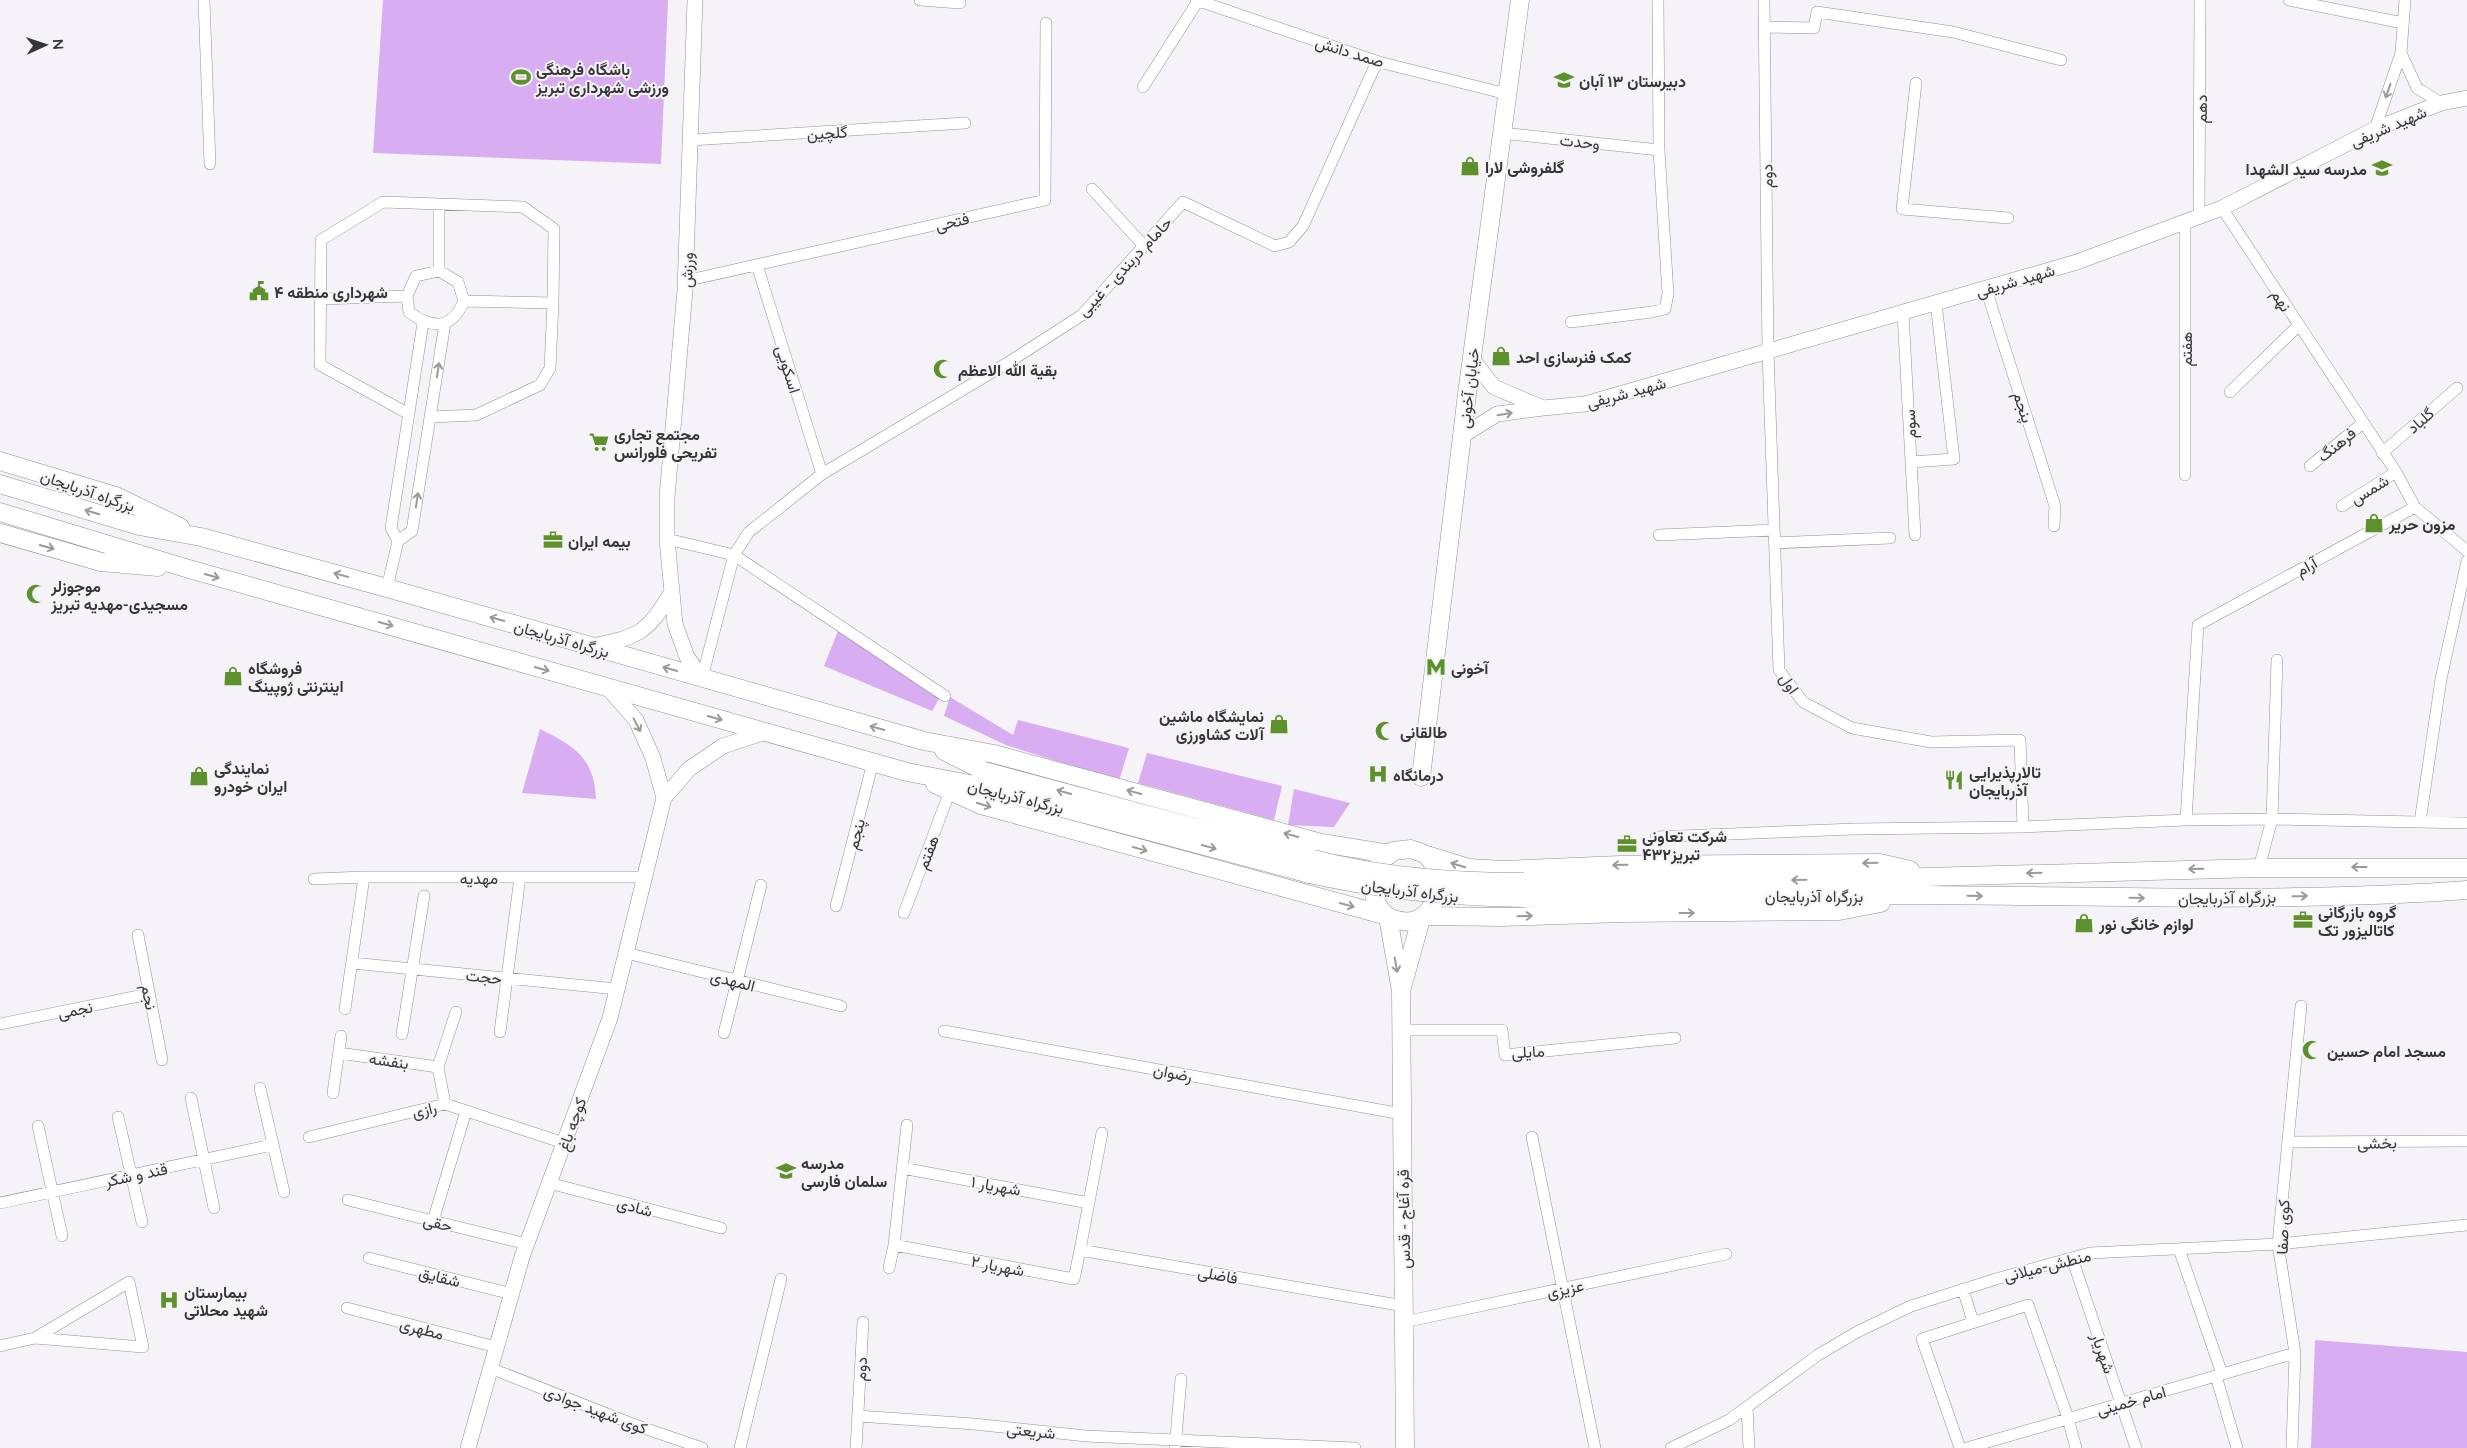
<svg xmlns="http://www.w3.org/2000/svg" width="2467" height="1448" viewBox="0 0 2467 1448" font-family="Lato,Vazirmatn,sans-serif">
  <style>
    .green { fill: #d8adf1 }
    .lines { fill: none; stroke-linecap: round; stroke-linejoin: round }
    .minor-casing { stroke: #918f92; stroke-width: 12 }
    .secondary-casing { stroke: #918f92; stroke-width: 16 }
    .primary-casing { stroke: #918f92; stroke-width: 19 }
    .trunk-casing { stroke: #918f92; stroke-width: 19 }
    .minor { stroke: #fff; stroke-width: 11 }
    .secondary { stroke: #fff; stroke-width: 15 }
    .primary { stroke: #fff; stroke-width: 18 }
    .trunk { stroke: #fff; stroke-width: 18 }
    .trunk-bridge-casing { stroke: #918f92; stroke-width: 19; stroke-linecap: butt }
    .trunk-bridge { stroke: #fff; stroke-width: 18 }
    .oneway { stroke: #9a9a9b }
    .labels { text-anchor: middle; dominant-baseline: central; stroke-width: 4; stroke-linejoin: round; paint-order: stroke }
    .street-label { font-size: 16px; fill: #363537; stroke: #f5f3f7 }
    .poi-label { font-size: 16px; font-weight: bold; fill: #363537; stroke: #f5f3f7; text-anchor: start }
  </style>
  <rect width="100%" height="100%" fill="#f5f3f7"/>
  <path class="green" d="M383,0h285l-7,164 -288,-11z
    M840,626l102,68 -10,17 -108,-45z
    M950,697l63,38 5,-15 111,28 -10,33 -113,-36 -62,-29z
    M540,729c34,17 54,28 56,70l-74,-6z
    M1147,753l135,33 -8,34 -136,-37z
    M1294,789l56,14 -16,24 -46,-2z
    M2315,1340l152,12v96h-156z"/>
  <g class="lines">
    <defs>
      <path id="minor" d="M204,0l6,164
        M920,0l40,3
        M1196,0l183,62 128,32
        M1764,0l4,352 11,318 24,32 49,26 79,14 89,-2 3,87
        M2289,0l114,23
        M1764,27l50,1 3,-16 136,20 108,28
        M2401,53l16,35 24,15
        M1916,83l-14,126 106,9
        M1143,87l55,-86
        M2375,129l26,-76 4,-53
        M1502,133l157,17
        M690,140l275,-17
        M1092,189l52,57
        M439,204v67
        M2222,208l174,264 19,35 52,44
        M2199,217l1,-217
        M757,265l65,209
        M439,271l19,11 6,19c-12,28 -31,29 -55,11l-2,-16 9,-20z
        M685,281l360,-81 1,-177
        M1986,289l69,217 -1,20
        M321,299l86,-3
        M464,301l89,2
        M1903,313l12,222
        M1571,322l81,-10 13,-3 3,-15 -9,-144 -1,-150
        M2230,392l69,-67
        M409,414l-89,-49 1,-125 62,-38 140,5 31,22 -1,74 -3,65 -10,17 -64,30 -45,2
        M2382,453l75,-65
        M1911,462l43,-3 -18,-156
        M2310,466l53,-43
        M2185,475v-252
        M2342,506l54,-34
        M1659,535l115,-5
        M667,539l67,16 211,141
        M398,541l14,-10 33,-208
        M1775,543l115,-5
        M387,588l11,-47 -7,-13 32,-205
        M702,678l32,-123 15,-23 73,-58 187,-112 73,-47 101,-113 92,44 14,-4 14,-16 71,-158 5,-6
        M2186,820l12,-195 217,-118
        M2420,822l21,-143 26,-118
        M1656,837l198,-8 169,-2 163,-7 86,-1 5,-159
        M2259,868l13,-49 195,4
        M314,879l50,-2h280
        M836,906l37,-144
        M904,913l46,-122
        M138,935l24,125
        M626,953l215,53
        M352,963l265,26
        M345,1009l19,-132
        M0,1024l149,-30
        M1401,1030h101l3,25 170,-17
        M944,1031l458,83
        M500,1032l20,-155
        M724,1033l37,-148
        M402,1034l22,-138
        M339,1053l99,14
        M260,1088l24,104
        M333,1093l8,-57
        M191,1098l23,110
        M445,1104l-7,-37 18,-55
        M118,1117l24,105
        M38,1126l24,110
        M1102,1133l-22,117 324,56
        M309,1137l136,-33 119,39
        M1532,1137l63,311
        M2288,1142l179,-1
        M902,1168l187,35
        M549,1183l172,45
        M348,1200l179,44
        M0,1203l272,-58
        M433,1221l33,-110
        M894,1245l180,34 6,-29
        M2179,1249l43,125
        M369,1258l143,36
        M2072,1258l64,190
        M889,1268l5,-23 13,-120
        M1963,1289l10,33
        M347,1308l149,39
        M1404,1322l322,-68
        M0,1346l35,-8 108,9 -14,-65 -94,56
        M490,1368l148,58 64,22
        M2216,1376l21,72
        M1747,1407l2,41
        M858,1416l116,8 112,12 269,12
        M740,1448l41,-169
        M856,1448l7,-126
        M1175,1448l6,-69
        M1671,1448l58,-28 89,-65 39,-23 54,-26 85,-27 94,-26 188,-9 189,-19
        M1960,1448l-38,-109 106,-34 40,113 8,30
        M1967,1448l328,-95
        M2292,1448l3,-95 -17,-109 23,-238"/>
      <path id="secondary" d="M695,0l-10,290 -18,207v42l8,85 12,33 15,21
        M1543,408l42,-4 492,-142 145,-54 153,-79 66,-26 26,-5
        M1462,436l35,-22 46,-6 -49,-21 -22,-28
        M591,646c48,-9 55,-12 81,-54
        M607,687l29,33 17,38 11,40 25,-29 34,-23 43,-14
        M468,1448l54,-191 88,-239 54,-220"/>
      <path id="primary" d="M1421,777l46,-383 53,-394
        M1388,917l13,74 20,-72
        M1401,991l4,457"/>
      <path id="trunk" d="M0,461l116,35 64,31
        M0,484l139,42 62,11 186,51 537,153 70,13 327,89 69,11
        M0,512l189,57 718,203 73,14 330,88
        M0,533l101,29 57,5
        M944,751l40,20 329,88
        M935,784l46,21 403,110
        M1411,849c5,2 14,4 17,8 22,22 5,79 -37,61 -7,-3 -14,-11 -16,-20 -2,-9 3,-25 4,-35l14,-12z
        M1427,855l42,13 34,2 117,-5 260,-2 30,7
        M1524,882l292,-2 443,-12h208
        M1524,898c134,-3 268,-4 403,-3 180,1 360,8 540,-5
        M1424,916l78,1 120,-4 217,-2 42,-8"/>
    </defs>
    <use href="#minor" class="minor-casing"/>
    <use href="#secondary" class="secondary-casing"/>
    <use href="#primary" class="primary-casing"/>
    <use href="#trunk" class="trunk-casing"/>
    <use href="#minor" class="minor"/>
    <use href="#secondary" class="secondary"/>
    <use href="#primary" class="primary"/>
    <use href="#trunk" class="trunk"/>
    <defs>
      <path id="trunk-bridge" d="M1313,859c70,18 139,23 211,23
        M1310,874c71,16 141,23 214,24"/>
    </defs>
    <use href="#trunk-bridge" class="trunk-bridge-casing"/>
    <use href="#trunk-bridge" class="trunk-bridge"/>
  </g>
  <defs><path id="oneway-shaft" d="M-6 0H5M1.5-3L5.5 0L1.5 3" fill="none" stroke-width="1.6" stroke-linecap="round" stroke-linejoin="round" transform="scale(1.25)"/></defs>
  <g class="oneway">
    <use href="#oneway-shaft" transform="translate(2388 91) rotate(109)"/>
    <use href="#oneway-shaft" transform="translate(438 370) rotate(-81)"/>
    <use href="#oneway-shaft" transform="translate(1505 414) rotate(-9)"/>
    <use href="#oneway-shaft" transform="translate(417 500) rotate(-81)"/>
    <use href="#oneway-shaft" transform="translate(92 512) rotate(-163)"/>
    <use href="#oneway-shaft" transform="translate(47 547) rotate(16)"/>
    <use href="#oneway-shaft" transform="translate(341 575) rotate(-165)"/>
    <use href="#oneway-shaft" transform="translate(212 576) rotate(16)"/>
    <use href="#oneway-shaft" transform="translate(497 619) rotate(-164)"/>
    <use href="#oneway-shaft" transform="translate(386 624) rotate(16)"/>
    <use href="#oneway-shaft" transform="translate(542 669) rotate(16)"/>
    <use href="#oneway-shaft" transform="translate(670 669) rotate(-164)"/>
    <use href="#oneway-shaft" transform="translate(715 718) rotate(16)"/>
    <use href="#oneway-shaft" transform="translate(637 725) rotate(62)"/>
    <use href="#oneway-shaft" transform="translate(877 728) rotate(-164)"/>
    <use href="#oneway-shaft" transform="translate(1064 792) rotate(-165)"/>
    <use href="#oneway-shaft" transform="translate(1134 792) rotate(-165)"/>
    <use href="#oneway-shaft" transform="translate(984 805) rotate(18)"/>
    <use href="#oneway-shaft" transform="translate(1291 835) rotate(-165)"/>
    <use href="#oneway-shaft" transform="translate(1209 847) rotate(15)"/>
    <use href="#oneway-shaft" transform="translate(1140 849) rotate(15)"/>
    <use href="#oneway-shaft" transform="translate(1870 863) rotate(179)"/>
    <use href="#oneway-shaft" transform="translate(1458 865) rotate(-163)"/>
    <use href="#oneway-shaft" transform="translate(1620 865) rotate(179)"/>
    <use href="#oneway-shaft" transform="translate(2359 867) rotate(180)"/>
    <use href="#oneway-shaft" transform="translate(2196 869) rotate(179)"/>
    <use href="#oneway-shaft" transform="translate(2034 873) rotate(179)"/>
    <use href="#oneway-shaft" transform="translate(1799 880) rotate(179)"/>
    <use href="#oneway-shaft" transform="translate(1975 896) rotate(1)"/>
    <use href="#oneway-shaft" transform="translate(2300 896) rotate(-1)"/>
    <use href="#oneway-shaft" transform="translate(2137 898) rotate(1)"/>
    <use href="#oneway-shaft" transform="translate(1347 905) rotate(15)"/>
    <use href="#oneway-shaft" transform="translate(1687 913)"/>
    <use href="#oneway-shaft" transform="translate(1525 916) rotate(-2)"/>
    <use href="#oneway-shaft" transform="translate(1396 965) rotate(80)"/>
  </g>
  <defs>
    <symbol id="stadium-bare" viewBox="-9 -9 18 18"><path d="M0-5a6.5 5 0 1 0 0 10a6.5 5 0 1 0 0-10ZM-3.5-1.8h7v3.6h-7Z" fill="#5c912b" stroke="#f5f3f7" stroke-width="2.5" paint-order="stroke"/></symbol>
    <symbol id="school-bare" viewBox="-9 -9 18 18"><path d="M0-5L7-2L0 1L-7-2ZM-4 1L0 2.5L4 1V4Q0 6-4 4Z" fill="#5c912b" stroke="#f5f3f7" stroke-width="2.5" paint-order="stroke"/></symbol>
    <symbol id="shop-bare" viewBox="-9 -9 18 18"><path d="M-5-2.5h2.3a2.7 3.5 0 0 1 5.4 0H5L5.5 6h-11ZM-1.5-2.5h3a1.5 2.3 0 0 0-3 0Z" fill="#5c912b" stroke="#f5f3f7" stroke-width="2.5" paint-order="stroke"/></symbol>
    <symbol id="civic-bare" viewBox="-9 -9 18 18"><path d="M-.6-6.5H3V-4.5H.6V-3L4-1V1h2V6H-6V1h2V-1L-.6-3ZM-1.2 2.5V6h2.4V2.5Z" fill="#5c912b" stroke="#f5f3f7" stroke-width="2.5" paint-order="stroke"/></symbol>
    <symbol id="mosque-bare" viewBox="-9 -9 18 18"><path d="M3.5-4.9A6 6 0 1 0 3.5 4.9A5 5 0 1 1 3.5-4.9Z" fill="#5c912b" stroke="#f5f3f7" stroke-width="2.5" paint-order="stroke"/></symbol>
    <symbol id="supermarket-bare" viewBox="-9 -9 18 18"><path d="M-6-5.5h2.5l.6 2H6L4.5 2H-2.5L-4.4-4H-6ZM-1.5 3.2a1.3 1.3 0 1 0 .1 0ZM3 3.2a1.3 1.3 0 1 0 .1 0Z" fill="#5c912b" stroke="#f5f3f7" stroke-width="2.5" paint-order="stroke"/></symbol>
    <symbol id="office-bare" viewBox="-9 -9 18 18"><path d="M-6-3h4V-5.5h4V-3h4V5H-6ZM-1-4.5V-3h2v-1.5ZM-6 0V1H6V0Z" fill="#5c912b" stroke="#f5f3f7" stroke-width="2.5" paint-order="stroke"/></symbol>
    <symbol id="metro-bare" viewBox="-9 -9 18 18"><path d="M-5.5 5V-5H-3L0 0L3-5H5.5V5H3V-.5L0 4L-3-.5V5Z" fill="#5c912b" stroke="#f5f3f7" stroke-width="2.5" paint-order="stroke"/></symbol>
    <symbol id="hospital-bare" viewBox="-9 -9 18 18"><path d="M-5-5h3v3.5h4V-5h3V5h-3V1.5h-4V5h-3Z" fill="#5c912b" stroke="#f5f3f7" stroke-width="2.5" paint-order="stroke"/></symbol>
    <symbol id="restaurant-bare" viewBox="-9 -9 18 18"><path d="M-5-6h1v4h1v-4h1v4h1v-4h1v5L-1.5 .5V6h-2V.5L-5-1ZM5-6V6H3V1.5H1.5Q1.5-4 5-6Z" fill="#5c912b" stroke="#f5f3f7" stroke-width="2.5" paint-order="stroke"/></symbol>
  </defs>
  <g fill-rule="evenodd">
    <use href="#stadium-bare" x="507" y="63" width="28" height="28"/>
    <use href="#school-bare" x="1550" y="66" width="28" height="28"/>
    <use href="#shop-bare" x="1456" y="152" width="28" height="28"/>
    <use href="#school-bare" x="2368" y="154" width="28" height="28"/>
    <use href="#civic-bare" x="245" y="277" width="28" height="28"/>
    <use href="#shop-bare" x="1487" y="342" width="28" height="28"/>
    <use href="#mosque-bare" x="929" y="355" width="28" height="28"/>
    <use href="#supermarket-bare" x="585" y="428" width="28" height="28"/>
    <use href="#shop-bare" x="2360" y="509" width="28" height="28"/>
    <use href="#office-bare" x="539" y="526" width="28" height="28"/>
    <use href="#mosque-bare" x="22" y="580" width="28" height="28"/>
    <use href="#metro-bare" x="1422" y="653" width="28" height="28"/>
    <use href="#shop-bare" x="219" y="662" width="28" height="28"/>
    <use href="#shop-bare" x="1265" y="710" width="28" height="28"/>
    <use href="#mosque-bare" x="1371" y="717" width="28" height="28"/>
    <use href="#hospital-bare" x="1364" y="760" width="28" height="28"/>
    <use href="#shop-bare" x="185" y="762" width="28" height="28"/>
    <use href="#restaurant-bare" x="1940" y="766" width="28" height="28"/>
    <use href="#office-bare" x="1613" y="830" width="28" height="28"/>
    <use href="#office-bare" x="2289" y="906" width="28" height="28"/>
    <use href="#shop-bare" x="2070" y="909" width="28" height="28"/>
    <use href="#mosque-bare" x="2298" y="1036" width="28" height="28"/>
    <use href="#school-bare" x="772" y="1157" width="28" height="28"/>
    <use href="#hospital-bare" x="155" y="1286" width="28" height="28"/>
  </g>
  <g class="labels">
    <g class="street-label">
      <text transform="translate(1350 51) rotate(17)">صمد دانش</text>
      <text transform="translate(2200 109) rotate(-90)">دهم</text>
      <text transform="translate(2388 126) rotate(-23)">شهید شریفی</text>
      <text transform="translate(827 132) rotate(-3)">گلچین</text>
      <text transform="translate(1580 141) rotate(6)">وحدت</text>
      <text transform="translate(1766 176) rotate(-91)">دوم</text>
      <text transform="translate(952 221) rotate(-13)">فتحی</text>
      <text transform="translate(1124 266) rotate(-47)">حامام دربندی - غیبی</text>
      <text transform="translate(686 270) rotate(-88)">ورزش</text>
      <text transform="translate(2015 280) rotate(-16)">شهید شریفی</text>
      <text transform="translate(2282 300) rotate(57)">نهم</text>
      <text transform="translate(2185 349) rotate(-90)">هفتم</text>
      <text transform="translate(789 369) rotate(73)">اسکویی</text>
      <text transform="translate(1468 388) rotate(-83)">خیابان آخونی</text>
      <text transform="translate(1626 392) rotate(-15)">شهید شریفی</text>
      <text transform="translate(2024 407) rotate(72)">پنجم</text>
      <text transform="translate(2420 420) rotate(-41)">گلباد</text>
      <text transform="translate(1909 424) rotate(-93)">سوم</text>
      <text transform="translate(2336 444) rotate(-39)">فرهنگ</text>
      <text transform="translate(2369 489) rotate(-32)">شمس</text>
      <text transform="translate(88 490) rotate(19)">بزرگراه آذربایجان</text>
      <text transform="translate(2306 566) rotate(-29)">آرام</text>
      <text transform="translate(562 638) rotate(16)">بزرگراه آذربایجان</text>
      <text transform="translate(1790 683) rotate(55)">اول</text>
      <text transform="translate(1016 796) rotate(14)">بزرگراه آذربایجان</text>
      <text transform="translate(855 834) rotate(-76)">پنجم</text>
      <text transform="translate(927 852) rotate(-69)">هفتم</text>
      <text x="479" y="877">مهدیه</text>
      <text transform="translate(1410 890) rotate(7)">بزرگراه آذربایجان</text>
      <text x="1814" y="895">بزرگراه آذربایجان</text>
      <text transform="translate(2227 897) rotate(-1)">بزرگراه آذربایجان</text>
      <text transform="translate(484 976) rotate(6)">حجت</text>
      <text transform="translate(733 980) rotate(14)">المهدی</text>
      <text transform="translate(150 997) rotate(79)">نجم</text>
      <text transform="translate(75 1009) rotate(-11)">نجمی</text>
      <text transform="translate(1528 1051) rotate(-3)">مایلی</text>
      <text transform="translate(389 1060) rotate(8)">بنفشه</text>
      <text transform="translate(1173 1072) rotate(11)">رضوان</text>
      <text transform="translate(424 1109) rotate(-14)">رازی</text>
      <text transform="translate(571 1124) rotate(-70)">کوچه باغ</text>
      <text transform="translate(2377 1142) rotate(-1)">بخشی</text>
      <text transform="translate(136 1174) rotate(-12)">قند و شکر</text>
      <text transform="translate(996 1185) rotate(10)">شهریار ۱</text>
      <text transform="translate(635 1206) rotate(15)">شادی</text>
      <text transform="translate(1403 1219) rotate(-91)">قره آغاج - قدس</text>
      <text transform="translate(438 1222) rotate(14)">حقی</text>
      <text transform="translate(2282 1227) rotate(-88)">کوی صفا</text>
      <text transform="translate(998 1265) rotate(11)">شهریار ۲</text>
      <text transform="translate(2047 1265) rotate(-14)">منطش-میلانی</text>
      <text transform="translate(1218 1274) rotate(10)">فاضلی</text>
      <text transform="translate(440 1276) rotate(14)">شقایق</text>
      <text transform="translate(1565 1288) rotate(-12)">عزیزی</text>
      <text transform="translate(422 1328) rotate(15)">مطهری</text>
      <text transform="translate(2104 1353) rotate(71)">شهریار</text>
      <text transform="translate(860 1369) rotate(-87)">دوم</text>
      <text transform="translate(2131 1400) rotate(-16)">امام خمینی</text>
      <text transform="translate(596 1409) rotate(21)">کوی شهید جوادی</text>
      <text transform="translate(1031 1430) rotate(6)">شریعتی</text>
    </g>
    <g class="poi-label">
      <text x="536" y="68">باشگاه فرهنگی<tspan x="536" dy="18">ورزشی شهرداری تبریز</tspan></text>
      <text x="1579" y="80">دبیرستان ۱۳ آبان</text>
      <text x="1485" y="166">گلفروشی لارا</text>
      <text x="2367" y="168" text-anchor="end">مدرسه سید الشهدا</text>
      <text x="274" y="291">شهرداری منطقه ۴</text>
      <text x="1516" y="356">کمک فنرسازی احد</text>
      <text x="958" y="369">بقیة الله الاعظم</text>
      <text x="614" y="433">مجتمع تجاری<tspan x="614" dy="18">تفریحی فلورانس</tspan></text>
      <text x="2389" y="523">مزون حریر</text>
      <text x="568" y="540">بیمه ایران</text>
      <text x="51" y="585">موجوزلر<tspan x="51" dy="18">مسجیدی-مهدیه تبریز</tspan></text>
      <text x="248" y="667">فروشگاه<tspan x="248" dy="18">اینترنتی ژوپینگ</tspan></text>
      <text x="1451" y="667">آخونی</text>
      <text x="1264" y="715" text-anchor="end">نمایشگاه ماشین<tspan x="1264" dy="18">آلات کشاورزی</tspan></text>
      <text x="1400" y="731">طالقانی</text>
      <text x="214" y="767">نمایندگی<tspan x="214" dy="18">ایران خودرو</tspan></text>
      <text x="1969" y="771">تالارپذیرایی<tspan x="1969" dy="18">آذربایجان</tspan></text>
      <text x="1393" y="774">درمانگاه</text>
      <text x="1642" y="835">شرکت تعاونی<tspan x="1642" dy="18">۴۳۲تبریز</tspan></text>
      <text x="2318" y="911">گروه بازرگانی<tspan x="2318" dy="18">کاتالیزور تک</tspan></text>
      <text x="2099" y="923">لوازم خانگی نور</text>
      <text x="2327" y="1050">مسجد امام حسین</text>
      <text x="801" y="1162">مدرسه<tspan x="801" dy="18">سلمان فارسی</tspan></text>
      <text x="184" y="1291">بیمارستان<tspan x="184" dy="18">شهید محلاتی</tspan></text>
    </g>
  </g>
  <g transform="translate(45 45) rotate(87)" stroke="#f5f3f7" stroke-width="4" paint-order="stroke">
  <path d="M0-4L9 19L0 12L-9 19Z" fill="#363537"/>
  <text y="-8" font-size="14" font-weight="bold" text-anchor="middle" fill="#363537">N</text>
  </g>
</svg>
